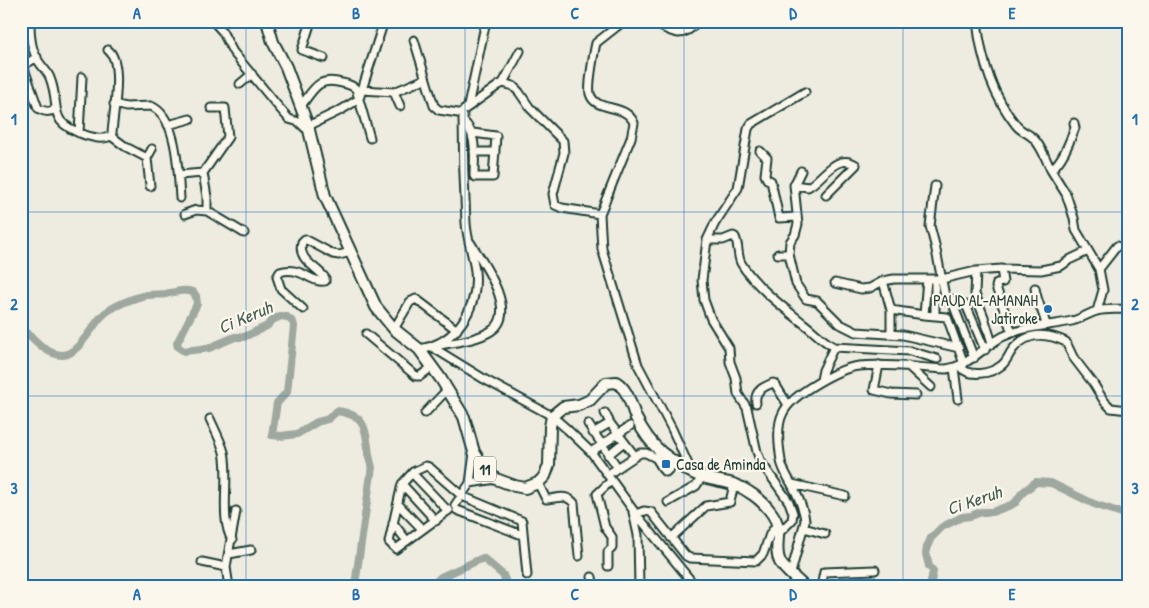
<svg xmlns="http://www.w3.org/2000/svg" width="1149" height="608" viewBox="0 0 1149 608" font-family="'Patrick Hand',sans-serif">
  <style>
    .lines { fill: none; stroke-linecap: round; stroke-linejoin: round }
    .river { stroke: #9fa89f; stroke-width: 8 }
    .minor-casing { stroke: #1f3d34; stroke-width: 11 }
    .highway-casing { stroke: #1f3d34; stroke-width: 14 }
    .minor { stroke: #fbf7ec; stroke-width: 7 }
    .highway { stroke: #fbf7ec; stroke-width: 10 }
    .grid { fill: none; stroke: #1f6fb2; stroke-width: 1; stroke-opacity: 0.55 }
    .poi-dot { fill: #1f6fb2; stroke: #fbf7ec; stroke-width: 2 }
    .labels { text-anchor: middle; dominant-baseline: central; stroke-width: 4.5; stroke-linejoin: round; paint-order: stroke }
    .shield { fill: #fbf7ec; stroke: #61756b; stroke-width: 1 }
    .shield-label { font-size: 15px; font-weight: bold; fill: #1f3d34 }
    .poi-label { font-size: 16px; fill: #1f3d34; stroke: #fbf7ec; text-anchor: end }
    .water-label { font-size: 18px; font-style: italic; fill: #455d54; stroke: #fbf7ec }
    .neatline { fill: none; stroke: #1f6fb2; stroke-width: 2 }
    .grid-label { font-size: 16px; text-anchor: middle; font-weight: bold; fill: #1f6fb2 }
  </style>
  <rect width="100%" height="100%" fill="#eeece1"/>
  <filter id="ink" filterUnits="userSpaceOnUse"><feTurbulence type="fractalNoise" baseFrequency=".02" numOctaves="2"/><feDisplacementMap in="SourceGraphic" scale="10" xChannelSelector="R" yChannelSelector="G"/><feConvolveMatrix kernelMatrix="1 2 1 2 8 2 1 2 1" color-interpolation-filters="sRGB"/></filter>
  <g filter="url(#ink)">
    <g class="lines">
      <path class="river" d="M21,329c14,8 22,25 41,26 16,0 30,-29 40,-39 8,-9 33,-19 45,-21 6,-1 13,0 19,-1 9,-2 17,-5 27,-2l3,4 1,8 -20,39 1,4 6,4 25,-3 26,-11h9l23,-11 5,-6 9,-4 6,1 6,5 1,4 -7,66 -10,11 -5,32 9,1 16,-2 20,-12 11,-3 9,-8c38,5 26,30 35,56l-16,111v9
        M430,587l11,-10 42,-19 20,17 5,12
        M930,587l3,-16 -4,-5 -3,-12 1,-7 4,-9 11,-11 20,-10 9,-1 10,-4h11l19,-7 5,-3 6,-9 14,-11 15,1 43,21 34,11"/>
      <defs>
        <path id="minor" d="M30,21c0,15 1,29 9,41 4,6 9,10 11,16 12,31 -5,43 35,57 10,3 17,5 26,1l1,-3c1,-18 12,-71 -4,-83
          M213,21l9,10 11,21 43,52 13,15 10,3 6,6h4
          M311,21l-9,29 22,8
          M624,21l-28,22c-2,9 -8,42 -6,51 6,19 35,8 44,29l-3,15 -31,76 2,35 36,116 34,64 20,44
          M651,21c19,10 30,21 47,0
          M977,21c4,38 15,74 39,104 5,7 13,8 18,14 8,8 12,21 17,31
          M414,40l20,66 5,4 19,3
          M21,60l17,48c6,4 11,5 17,1
          M24,65l13,-8
          M503,83l17,-32
          M240,84l12,-10
          M362,90l32,2 6,14
          M394,92l31,-13
          M114,104l12,3 25,-1c27,11 27,67 29,92
          M301,106c13,-17 17,-30 41,-23 6,1 10,2 14,6l14,49
          M468,106l18,-85
          M211,108h14l3,29 -25,36 4,24v14l37,22
          M464,110l35,-25 4,-2 10,3 6,6 11,16 33,33 1,12 -11,41 2,11 7,3 38,6
          M463,121c15,13 11,36 11,55l2,1h17l3,-41 -23,-3
          M1074,123l1,5c-6,15 -12,32 -24,42l15,24 8,24 2,12 23,39 4,21 -6,21
          M168,125l22,-6
          M308,126l33,-16 18,-11 25,-78
          M79,133l3,-56
          M111,136l15,11 21,11 3,28
          M760,151l7,7 -2,17 2,4 4,2 8,37 18,-1
          M474,152h21
          M147,158l5,-9
          M179,175l24,-2
          M794,185l14,2c15,-8 28,-35 48,-22l-30,30
          M935,186l-5,40 5,19 11,56 5,-2 23,59
          M185,214l11,-4 11,1
          M707,240l8,-17 23,-35 10,-59 3,-5 54,-32
          M1128,248v-1
          M778,254h11l7,30 10,15 11,2 23,23 16,8 47,3 56,13
          M789,254l1,-12 5,-7 3,-11 -4,-39 7,-14
          M1001,269l2,13 -6,1 -1,4 16,46
          M1099,269l18,-23
          M976,271l-1,23 9,23 8,26
          M883,281l8,29v23
          M835,283l26,6 9,-1 13,-7 11,-2h48l34,-8 25,-2 40,1 20,-4 10,-7 17,-8
          M1035,288c2,14 8,23 11,37
          M966,305l19,45
          M303,309l-22,-20 -4,-12 3,-5c20,-7 32,12 45,9v-3c-9,-12 -28,-18 -23,-36l3,-3 28,15 6,1 12,-3
          M891,310l33,5 3,-36
          M924,315l23,2 17,47
          M935,315v-36
          M394,329l16,-27 6,-3 41,31
          M366,334l50,42h4l12,-9
          M440,345c16,-3 37,-5 51,-14 29,-18 -9,-70 -21,-89
          M432,347l52,32 68,37 16,14 23,22 45,62 60,73
          M419,349c37,-5 60,-41 56,-78 -2,-16 -8,-32 -9,-48 -2,-36 -3,-72 -3,-107
          M879,365l-5,25 17,4 25,1
          M908,366l23,21
          M959,366c10,12 32,8 43,-1 5,-4 7,-11 11,-16 15,-18 34,-16 53,-7l7,15 20,26 11,18 7,7 17,2
          M954,368l4,31
          M821,380l2,-10 11,-23
          M756,403c-2,-12 7,-16 17,-20l2,1 13,21
          M425,413l22,-23
          M605,413l5,10 25,33
          M210,419c5,11 11,22 14,33 6,26 -5,67 8,88
          M588,424l30,44
          M593,433l17,-10
          M594,450l36,-24
          M608,455l16,-13
          M412,473l36,38
          M610,473l30,-20h6l10,5 8,13 2,1 10,-10
          M470,483l4,-30
          M538,483l8,16c10,0 20,-6 28,4l5,53
          M402,484l34,37
          M792,484l53,12
          M668,502l28,-16 6,-9
          M398,504l24,25
          M455,505l15,-22 26,-4
          M449,510l-53,39 -7,-7 13,-58 11,-12 13,-6 3,1 33,29 60,25 5,54
          M457,510l65,25
          M633,512l5,23 1,52
          M636,514l8,-3 7,1 35,44 4,2 66,3 7,-7 7,-20 8,-11
          M393,523l14,18
          M804,528l21,6
          M779,533l13,-13 1,-7 -4,-11 -28,-40 -4,-10 -10,-44 -9,-14 -2,-16 -6,-16 -1,-14 -18,-29 -7,-19 -2,-20 5,-40h16l10,-4 2,1c4,8 2,18 6,26 12,21 43,45 62,60 11,8 19,18 31,24l76,4 27,8
          M671,538l35,-32 24,-4 4,-18
          M229,554l22,-4
          M202,562l24,5
          M608,566v-14l4,-4v-11l-7,-10 -8,-33 14,-13
          M791,573l14,-52c-1,-12 -7,-25 -13,-36 -4,-8 -9,-14 -11,-24 -2,-14 -5,-35 2,-48 8,-18 56,-45 76,-47 29,-3 58,2 87,3 23,-3 36,-21 56,-32 22,-11 47,-11 70,-16 9,-2 17,-8 25,-10 10,-3 21,-1 31,-2
          M592,577l2,10
          M229,587l-3,-20 10,-56
          M821,587l3,-15 51,-2"/>
        <path id="highway" d="M267,21l6,21 13,25 22,59 17,70 51,111 18,22 25,20 22,30 23,38 10,35 12,19 10,8 19,7 10,2 13,-5 7,-7 4,-11 1,-38 2,-11 11,-9 16,-2 11,-5 16,-17 10,-1c12,7 15,24 20,36 6,12 15,25 25,34 12,9 25,19 39,24 11,4 23,5 33,8 14,5 29,16 37,27 16,19 2,34 10,51 5,9 17,17 24,25"/>
      </defs>
      <use href="#minor" class="minor-casing"/>
      <use href="#highway" class="highway-casing"/>
      <use href="#minor" class="minor"/>
      <use href="#highway" class="highway"/>
    </g>
  </g>
  <path class="grid" d="M246,21v566M465,21v566M684,21v566M903,21v566M21,212h1107M21,396h1107"/>
  <g class="poi-dot">
    <circle cx="1048" cy="309" r="5"/>
    <rect x="661" y="459" width="10" height="10" rx="2.5"/>
  </g>
  <g class="labels">
    <rect class="shield" x="474" y="456.5" width="22" height="25" rx="4"/>
    <g class="shield-label">
      <text x="485" y="469">11</text>
    </g>
    <g class="poi-label">
      <text x="1038" y="300">PAUD AL-AMANAH<tspan x="1038" dy="18">Jatiroke</tspan></text>
      <text x="676" y="464" text-anchor="start">Casa de Aminda</text>
    </g>
    <g class="water-label">
      <text transform="translate(245 317) rotate(-23)">Ci Keruh</text>
      <text transform="translate(974 500) rotate(-19)">Ci Keruh</text>
    </g>
  </g>
  <rect width="1149" height="608" fill="none" stroke="#fbf7ec" stroke-width="55"/>
  <rect x="28" y="28" width="1094" height="552" class="neatline"/>
  <g class="grid-label">
    <text x="137" y="19">A</text>
    <text x="356" y="19">B</text>
    <text x="575" y="19">C</text>
    <text x="793" y="19">D</text>
    <text x="1012" y="19">E</text>
    <text x="14" y="125">1</text>
    <text x="1135" y="125">1</text>
    <text x="14" y="310">2</text>
    <text x="1135" y="310">2</text>
    <text x="14" y="494">3</text>
    <text x="1135" y="494">3</text>
    <text x="137" y="600">A</text>
    <text x="356" y="600">B</text>
    <text x="575" y="600">C</text>
    <text x="793" y="600">D</text>
    <text x="1012" y="600">E</text>
  </g>
</svg>
